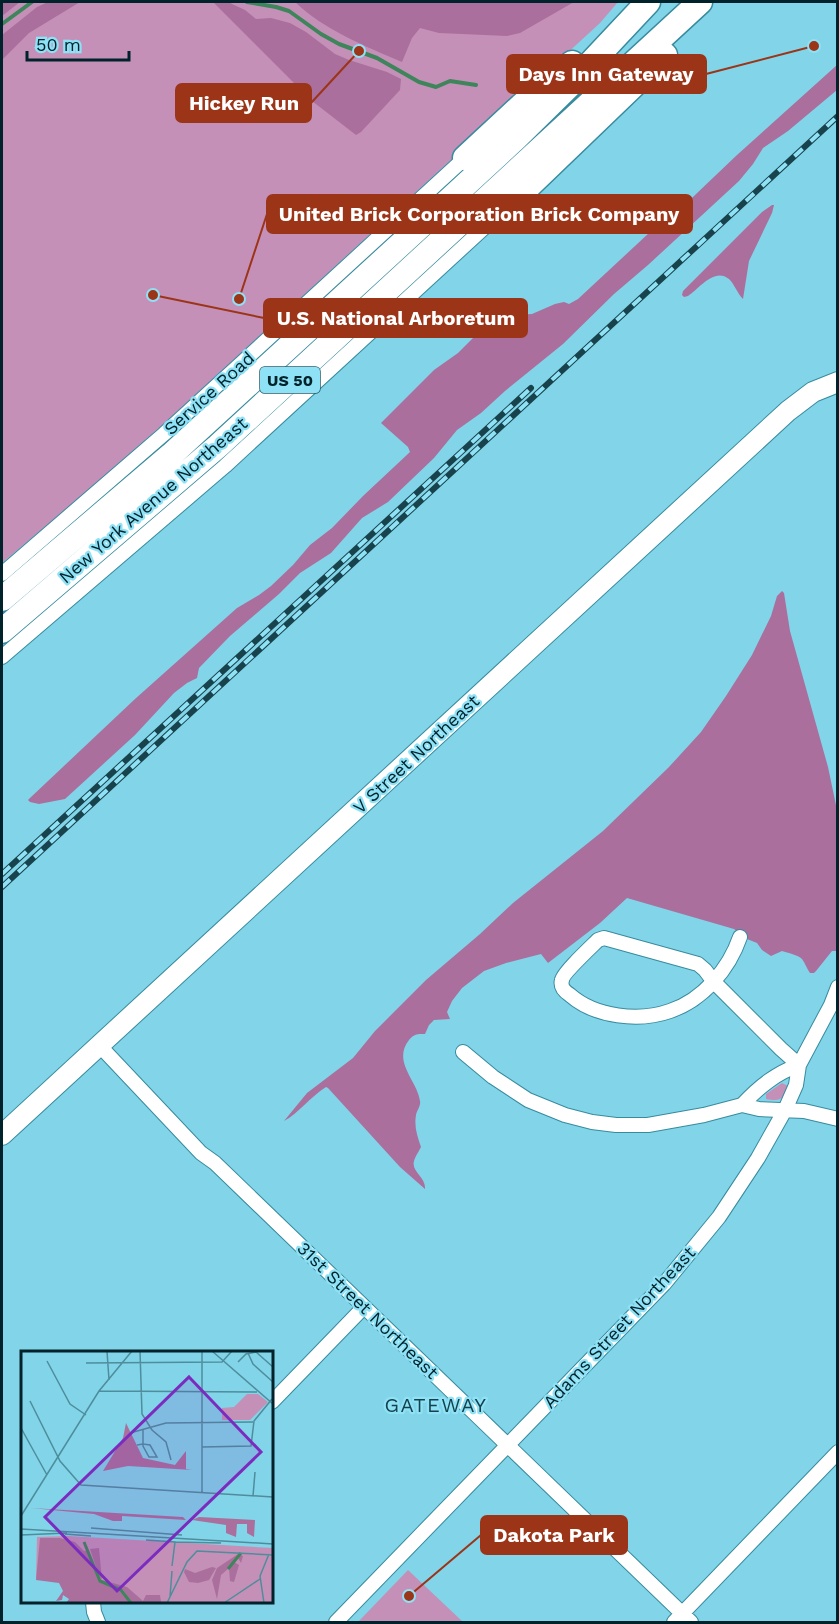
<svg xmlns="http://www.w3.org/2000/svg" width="839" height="1624" viewBox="0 0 839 1624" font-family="'Work Sans',sans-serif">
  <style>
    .green { fill: #c490b7 }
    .forest { fill: #aa6f9d }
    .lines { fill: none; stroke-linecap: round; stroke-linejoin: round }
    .stream { stroke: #3f855b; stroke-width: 4 }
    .street-casing { stroke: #378b9e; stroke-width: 16 }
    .secondary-casing { stroke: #378b9e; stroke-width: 22 }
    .highway-casing { stroke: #378b9e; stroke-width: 27 }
    .street { stroke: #fff; stroke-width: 14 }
    .secondary { stroke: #fff; stroke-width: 20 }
    .highway { stroke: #fff; stroke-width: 24 }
    .rail-casing { stroke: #18434d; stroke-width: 6 }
    .rail { stroke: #8fe1f6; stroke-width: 4; stroke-dasharray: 11; stroke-linecap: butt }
    .labels { text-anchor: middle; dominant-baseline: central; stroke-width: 4.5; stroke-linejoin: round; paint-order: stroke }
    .shield { fill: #8fe1f6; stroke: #2b5c68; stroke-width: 1.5 }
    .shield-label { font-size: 16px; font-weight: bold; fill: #00232b }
    .street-label { font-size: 18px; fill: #00232b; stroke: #8fe1f6 }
    .neighbourhood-label { font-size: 20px; letter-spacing: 1.5px; fill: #14414b; stroke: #8fe1f6 }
    .inset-river { fill: none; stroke: #3f855b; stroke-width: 3 }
    .inset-road { fill: none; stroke: #4e8d9c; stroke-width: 1.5 }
    .view { fill: #7b2cbf; fill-opacity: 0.15; stroke: #7b2cbf; stroke-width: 3 }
    .inset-edge { fill: none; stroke: #00232b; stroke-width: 3 }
    .leader { fill: none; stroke: #9c3418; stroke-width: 2 }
    .callout-dot { fill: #9c3418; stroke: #8fe1f6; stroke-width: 2 }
    .callout { fill: #9c3418; stroke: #9c3418; stroke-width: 2 }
    .callout-label { font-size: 20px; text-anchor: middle; font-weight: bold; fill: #fff }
  </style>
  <rect width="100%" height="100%" fill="#82d4e8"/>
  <path class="green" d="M2,2h616l-18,21 -431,396 -84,74 -83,70z
    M782,1083l6,3c-6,13 -6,16 -22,13v-5z
    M408,1570l55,52h-105z"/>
  <path class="forest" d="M2,2h18l-18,14z
    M48,2h32l-51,31 -27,27v-25l35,-28z
    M213,2h16l3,2 13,6 11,9 15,-1 19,5 16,9 29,22 14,6 38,12 14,7 -1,11 -39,42 -5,3 -44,-34z
    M295,2h279l-54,31 -13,3 -68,-3 -19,-5 -8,10 -10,24c-37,-16 -78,-32 -107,-60z
    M837,65v25l-49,41 -25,17 -10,16 -14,17 -91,84 -34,29 -51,50 -58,47 -24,22 -24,17 -23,28 -46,44 -26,16 -31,35 -31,20 -21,21 -49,42 -31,32 -2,10 -10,5 -13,10 -39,42 -70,64 -26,5 -9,-2 -2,-2 2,-2 105,-99 102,-91 22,-13 12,-9 22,-21 17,-20 22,-17 31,-32 47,-44 -2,-5 -27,-24 53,-53 24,-17 19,-19 22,-15 12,-4 21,-1 23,-10 9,-2 5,2 9,-5 71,-66 11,-5 13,-12 64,-61z
    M772,205h2l-2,8 -23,48 -6,38c-6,-6 -8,-14 -14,-20 -15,-12 -30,10 -41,17l-4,1 -2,-2 1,-4 79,-79z
    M782,591l2,2 6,38 38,136 9,43v141h-5l-16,20 -2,2h-4c-3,-4 -5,-10 -8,-14 -4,-4 -14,-6 -20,-8l-11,5 -9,-6 -5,-7 -10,-4 -13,-10 -107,-31 -27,25 -52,40 -7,-9 -35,9 -22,8 -22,17 -10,13 -5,11 3,7 -16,1 -5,5 -4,9c-8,0 -11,0 -16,6 -17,22 8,40 11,61 1,5 -3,9 -4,14 -2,11 1,21 5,32 -2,4 -6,10 -7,14 -3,11 12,16 11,28l-25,-22 -72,-79 -2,-1c-16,10 -27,26 -42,34l23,-28 46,-35 22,-27 51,-51 54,-46 33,-31 90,-72 66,-64 32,-35 25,-36 26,-41 19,-39 6,-20z"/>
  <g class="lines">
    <path class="stream" d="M247,2l29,5 13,4 32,23 18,10 38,14 42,24 17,5 14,-6 26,4
      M2,24l30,-22"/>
    <defs>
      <path id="street" d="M2,574l162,-140 301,-276
        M2,657l223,-191 286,-263
        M740,937c-11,32 -37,63 -70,74 -31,11 -75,6 -100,-16 -6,-4 -10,-8 -8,-15 1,-7 29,-33 36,-40l6,-2 94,26 7,6 9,12 67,67 18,16
        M99,1045l102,108 14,10 476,459
        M463,1052l30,25 35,23 37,15 27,7 24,3h32l56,-10 38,-10 17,4 45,2 34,8
        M742,1105c17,-18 34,-32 57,-40
        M272,1402l92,-95
        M93,1602l1,10 4,10
        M336,1622l328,-338 55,-67 39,-59 27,-48 11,-25 3,-20 32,-60 7,-18
        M674,1622l164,-170"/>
      <path id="secondary" d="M2,1135l786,-724 25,-19 25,-10"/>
      <path id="highway" d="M465,158l56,-52 51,-43
        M511,203l154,-148
        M2,599l169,-144 291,-267 54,-50 55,-54 77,-82
        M2,631l216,-185 482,-444"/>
    </defs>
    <use href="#street" class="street-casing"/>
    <use href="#secondary" class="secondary-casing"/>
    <use href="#highway" class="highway-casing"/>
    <use href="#street" class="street"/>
    <use href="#secondary" class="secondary"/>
    <use href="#highway" class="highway"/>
    <defs>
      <path id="rail" d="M2,874l529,-486
        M2,887l836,-771"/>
    </defs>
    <use href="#rail" class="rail-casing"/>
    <use href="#rail" class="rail"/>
  </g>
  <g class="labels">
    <rect class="shield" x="260" y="367" width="60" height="26" rx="4.5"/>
    <g class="shield-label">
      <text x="290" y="380">US 50</text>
    </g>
    <g class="street-label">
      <text transform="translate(209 393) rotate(-42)">Service Road</text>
      <text transform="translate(153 500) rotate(-41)">New York Avenue Northeast</text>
      <text transform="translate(416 754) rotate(-43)">V Street Northeast</text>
      <text transform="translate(368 1310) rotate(44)">31st Street Northeast</text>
      <text transform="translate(619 1327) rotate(-47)">Adams Street Northeast</text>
    </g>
    <g class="neighbourhood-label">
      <text x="436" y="1405">GATEWAY</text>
    </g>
  </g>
  <g transform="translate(21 1351)">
    <rect width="252" height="252" fill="#82d4e8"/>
    <path d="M226,43h11l10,8 -18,18h-28v-12l12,-1zM47,185l205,12v55h-206l5,-8 -7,-17h-29l1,-41z" fill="#c490b7"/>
    <path d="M105,72l17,35 32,7 11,-14v18l6,1 -64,-4 -25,5 20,-33zM10,157l152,9 3,3 -64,-4v5h-9l-19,-7zM178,166l56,3 -1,17 -7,-4v-9h-10l-1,13 -10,-4v-8l-34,-5zM19,187h20l15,4 9,9 4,-1 12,32 21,9 9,12h-64l3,-4 -6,-4 -1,5 -6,1 7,-10 -4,-8 -23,-3zM78,197l3,32 25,7 16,14 3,-6h14l1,7 -29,1 -9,-13 -19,-7 -5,-7 -9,-27zM217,203l5,2 -2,7 -3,-5 -4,4 5,3 -5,17 -4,-1 -1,-13 -8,7 -4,24 -5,-19 5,-12zM191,216l4,1 -7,12 -11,3 -9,-1 -5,-10 1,-3 10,4z" fill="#aa6f9d"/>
    <path class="inset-river" d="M63,191l16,39 21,9 10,13M207,218l13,-16"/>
    <path class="inset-road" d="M86,0l2,29M119,0l2,63 10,16 14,12 5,18M191,0l61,53M227,2l5,11 20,18M26,10l23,43 16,11M217,11l8,-8 10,-2 17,15M65,12l136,-1 10,-11M78,40l158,1M9,50l30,60 21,24 192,12M0,77l26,47M109,82l36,-10 87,-1M116,94l6,-1 7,1 7,12h-8l-6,-11v-17M181,96l49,-1 3,-25 18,-22M181,142v-142M232,145l2,-24M0,165l78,-125 33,-40M70,177l91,7M0,178l252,15M44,183l26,2M0,184l46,-2M125,189l29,2 -3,24M154,191l46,1M149,246l2,-26M146,252l20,-41 10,-11 76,4M203,252l36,-24M243,252l-4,-27 9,-22"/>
    <path class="view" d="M168,26l72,75 -144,139 -72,-74z"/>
    <rect width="252" height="252" class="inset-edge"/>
  </g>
  <path class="leader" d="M814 46L706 74M359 51L311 103M239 299L267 214M153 295L264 318M409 1596L481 1535"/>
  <g class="callout-dot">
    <circle cx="814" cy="46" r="6"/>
    <circle cx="359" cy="51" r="6"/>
    <circle cx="239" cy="299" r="6"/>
    <circle cx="153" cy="295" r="6"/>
    <circle cx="409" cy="1596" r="6"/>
  </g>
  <g class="callout">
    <rect x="507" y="55" width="199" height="38" rx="6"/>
    <rect x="176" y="84" width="135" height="38" rx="6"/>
    <rect x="267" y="195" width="425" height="38" rx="6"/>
    <rect x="264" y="299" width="263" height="38" rx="6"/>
    <rect x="481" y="1516" width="146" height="38" rx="6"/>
  </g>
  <g class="callout-label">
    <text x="606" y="81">Days Inn Gateway</text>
    <text x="244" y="110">Hickey Run</text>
    <text x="479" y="221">United Brick Corporation Brick Company</text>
    <text x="396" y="325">U.S. National Arboretum</text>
    <text x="554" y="1542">Dakota Park</text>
  </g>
  <rect width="839" height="1624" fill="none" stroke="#00232b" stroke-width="6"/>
  <path d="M27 51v9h102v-9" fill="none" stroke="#00232b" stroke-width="3"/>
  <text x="36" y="51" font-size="18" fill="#00232b" stroke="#8fe1f6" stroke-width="4.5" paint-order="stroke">50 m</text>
</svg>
